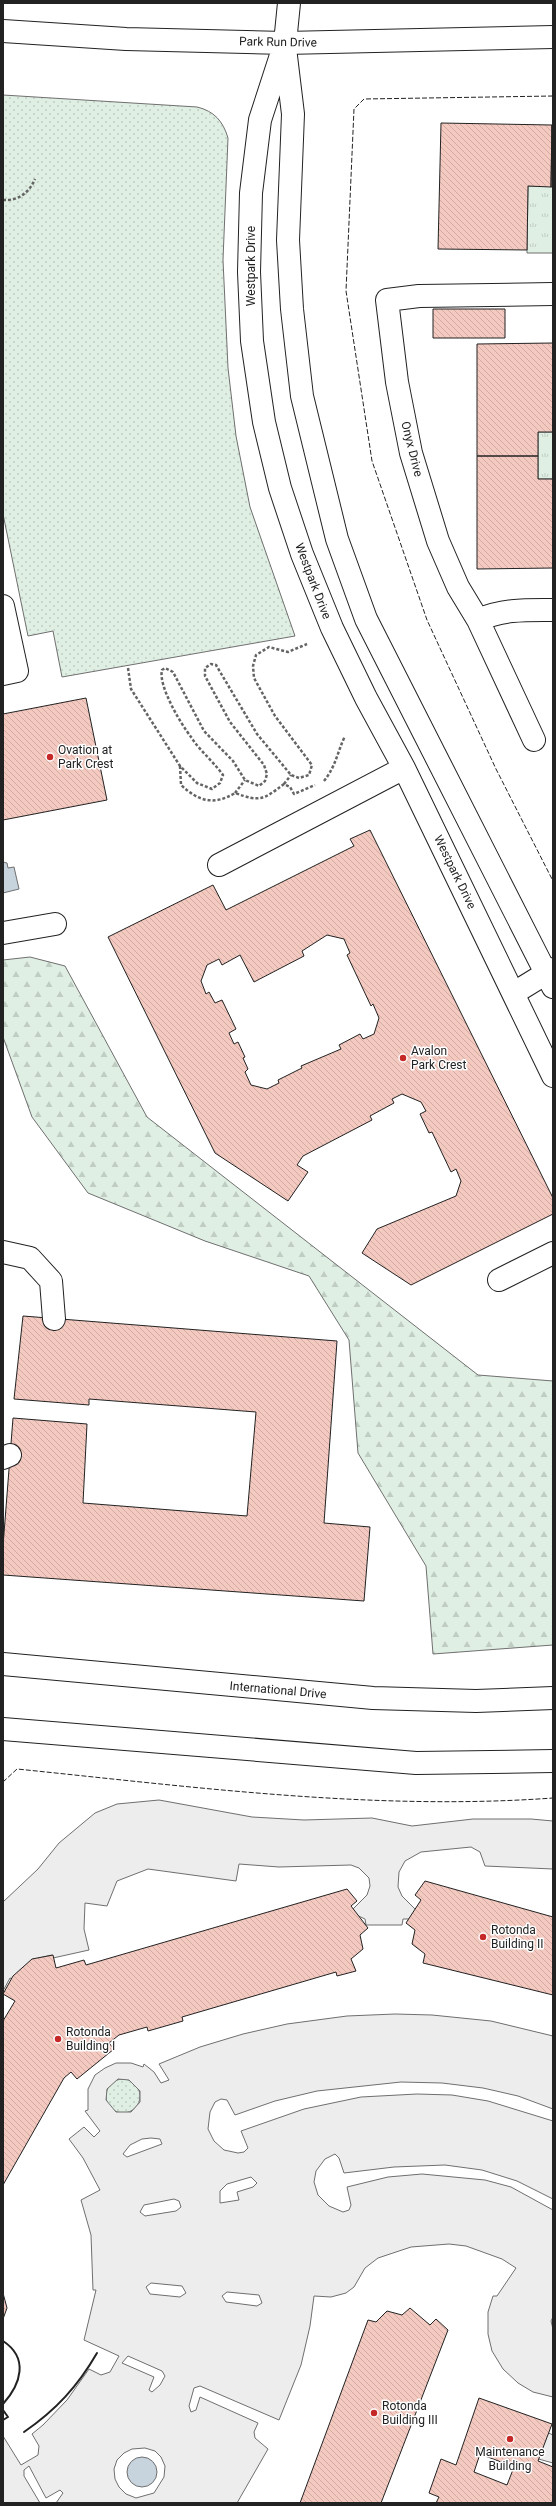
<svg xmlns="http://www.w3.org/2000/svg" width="556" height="2506" viewBox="0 0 556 2506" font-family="Roboto,sans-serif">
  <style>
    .grass { fill: url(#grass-dots); stroke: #6f6f6f }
    .forest { fill: url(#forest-firs); stroke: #6f6f6f }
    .park { fill: url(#park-tufts); stroke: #6f6f6f }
    .parking { fill: #ededed; stroke: #6f6f6f; fill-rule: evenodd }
    .water { fill: #c7d3dd; stroke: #6f6f6f }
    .building { fill: url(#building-back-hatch); stroke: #222; fill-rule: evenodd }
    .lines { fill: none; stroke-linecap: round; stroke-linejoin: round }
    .minor-casing { stroke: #222; stroke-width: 24 }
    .major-casing { stroke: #222; stroke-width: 24 }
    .path { stroke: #646464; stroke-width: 2.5; stroke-dasharray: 3 2; stroke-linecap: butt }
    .minor { stroke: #fff; stroke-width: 22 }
    .major { stroke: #fff; stroke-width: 22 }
    .fence { stroke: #222; stroke-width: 1; stroke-dasharray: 5 2; stroke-linecap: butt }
    .wall { stroke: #222; stroke-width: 2 }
    .poi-dot { fill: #c62828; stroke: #fff; stroke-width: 1.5 }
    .labels { text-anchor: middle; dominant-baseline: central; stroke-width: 3; stroke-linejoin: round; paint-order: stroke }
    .street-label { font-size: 12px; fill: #222; stroke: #fff }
    .poi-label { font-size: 12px; fill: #222; stroke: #fff; text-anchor: start }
  </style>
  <defs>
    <pattern id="grass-dots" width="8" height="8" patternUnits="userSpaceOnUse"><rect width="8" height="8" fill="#e0efe3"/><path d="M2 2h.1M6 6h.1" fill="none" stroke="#c0cdc2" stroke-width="1.8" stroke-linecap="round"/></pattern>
    <pattern id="forest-firs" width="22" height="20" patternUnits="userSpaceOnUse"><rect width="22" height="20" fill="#e0efe3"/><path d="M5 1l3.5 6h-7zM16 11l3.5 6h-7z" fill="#c0cdc2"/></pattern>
    <pattern id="park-tufts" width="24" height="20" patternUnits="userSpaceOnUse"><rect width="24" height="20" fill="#e0efe3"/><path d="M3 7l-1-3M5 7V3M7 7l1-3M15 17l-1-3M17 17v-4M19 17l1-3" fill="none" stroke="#c0cdc2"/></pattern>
    <pattern id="building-back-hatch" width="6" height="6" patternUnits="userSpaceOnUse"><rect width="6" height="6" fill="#f3c9c0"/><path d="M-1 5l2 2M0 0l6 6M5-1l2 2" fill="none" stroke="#d0aca5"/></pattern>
  </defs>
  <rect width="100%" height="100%" fill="#fff"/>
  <path class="grass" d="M3,95l194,12c17,4 26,14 31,31l-5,122 5,108 8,68 14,71 45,129 -233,41 -9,-46 -25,5 -25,-122z
    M106 2096a17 17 0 1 1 34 0a17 17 0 1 1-34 0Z"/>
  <path class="forest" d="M30,957l35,9 82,151 331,258 75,6v264l-120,9 -7,-88 -68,-113 -9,-113 -40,-64 -104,-35 -117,-48 -56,-76 -29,-80v-77z"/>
  <path class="park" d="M528,186h25v67h-26z
    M538,432h15v47h-15z"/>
  <path class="parking" d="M159,1800l93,17 52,3 68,-2 40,8 61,-7h58l22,2v48l-68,-3 -5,-14 -9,-5 -50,5 -16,9 -6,11 -1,15 4,9 14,14 -6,9h-7l-1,6h-36l-1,-6 -15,-7 17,-17 3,-9 -1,-8 -10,-10 -8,-3 -72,2 -40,-3 -3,17 -88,-12 -31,12 -10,25 -22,-3 -1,26 5,21 -36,8 -1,-3 -17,4 -20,21 -5,-2 -7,13v-89l35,-33 21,-26 36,-30 22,-9z
    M395,2014l37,1 59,6 62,15v73l-35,-13 -35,-8 -41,-5 -41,-1 -84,9 -42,10 -40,14 -8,-15 -6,-1 -6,3 -5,10 -2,17 6,12 10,9 14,3 6,-1 4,-4 -7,-17 63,-22 57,-12 56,-3 35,1 36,6 65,20v78l-36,-18 -35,-11 -37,-5 -51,2 -50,6 -5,-15 -4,-4 -10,5 -9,12 -2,11 4,13 11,11 14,6 6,-2 2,-5 -4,-18 41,-10 34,-3 63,6 26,7 42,23v107l-2,4 2,8v68l-20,-5 -15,-9 -15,-14 -11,-18 -4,-17v-22l5,-16h4l19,-28 -14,-9 -36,-13 -17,-2 -38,3 -33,11 -13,10 -11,19 -8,6 -15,4 -17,-1 -4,30 -9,39 -22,55 -79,-34 -6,2 -5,18 2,6 5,-2 4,-13 58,26 -4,9 1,6 13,11 -31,54h-181l7,-10 -3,-3 -14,8 -17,-32 -5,4v6l16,27h-37v-67l18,29 17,-10 1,-9 -7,-12 11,-9 24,-25 22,-31 12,6 9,-3 9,-16 -35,-16 12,-50h-3l-2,-55 -10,-35 19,-10 -17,-32 -14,-19 15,-12 10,10 6,-6 -15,-20 3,-1v-21l7,-14 10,-7 11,-5h15l12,4 1,-3 10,8 7,11 8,-3 -10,-16 41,-17 43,-13 44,-10 60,-8zM118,2079l11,1 11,11v11l-9,10h-15l-10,-12 1,-11zM151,2138l9,1 2,5 -35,13 -4,-3 7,-9 12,-6zM251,2177l6,6 -4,4 -16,5 2,8 -19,3v-12l7,-7zM174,2199l5,2 2,6 -5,4 -31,5 -5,-4 4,-7zM151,2283l31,3 4,7 -6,4 -30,-3 -4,-7zM227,2292l32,3 3,8 -5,3 -31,-4 -4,-6zM128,2356l34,15 3,5 -5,9 -8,7 -3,-2 5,-13 -32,-14zM145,2448l10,3 6,6 4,9 -1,11 -10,16 -18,5 -10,-4 -7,-7 -4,-8 -1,-10 3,-9 7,-7 8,-4z
    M544,2431l9,4v28l-18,-5z"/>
  <path class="water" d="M3,862l4,1 1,5 6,-1 5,22 -16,4z
    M127 2472a15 15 0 1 1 30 0a15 15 0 1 1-30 0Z"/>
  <path class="building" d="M441,123l111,2 -1,62 -23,-1 -1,64 -89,-1z
    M552,125l1,62h-2z
    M433,309h72v29h-72z
    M553,343v89h-15v24h-61v-112z
    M477,456h61v23h15v89l-76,1z
    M86,698l21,102 -104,20v-106z
    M370,830l183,368v16l-142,71 -49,-32 15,-24 79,-33 5,-15 -5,-12 -5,3 -19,-40 -3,1 -9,-19 6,-3 -5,-9 -19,-8 -10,5 2,4 -24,13 2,4 -69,36 -6,9 11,7 -20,29 -73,-48 -107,-216 105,-52 13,25 128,-64 -4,-7zM327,935l17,4 6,14 -3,2 24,51 2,-2 6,14 -5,16 -11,5 -3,-5 -21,11 2,4 -40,17 1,2 -24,12 1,3 -12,6 -16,-4 -6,-13 3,-3 -5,-11 2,-1 -7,-15 -4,2 -5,-11 7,-4 -14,-29 -7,3 -6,-11 -3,2 -5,-13 6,-16 12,-6 3,6 18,-10 14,27 50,-26 -2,-5z
    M23,1316l314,25 -13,182 46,4 -6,74 -361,-26v-29l10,-128 74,6 -4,79 164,13 9,-104 -167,-13v6l-75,-6z
    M425,1881l128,36v78l-130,-32 2,-9 -13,-10 3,-14 -9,-7 15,-23 -6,-5z
    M347,1889l10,12 -6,5 17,22 -8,7 3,14 -12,10 5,12 -19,5 -1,-4 -154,45 1,4 -35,10 -1,-4 -28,8 -10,8 5,6 -37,30 -6,-7 -7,6 -61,107v-164l12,-20 -12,-7 10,-18 19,-17 21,-4 3,13 28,-8 2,5z
    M3,2293l4,15 -4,11z
    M410,2308l20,17 6,-6 12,11 -67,173h-81l68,-183 8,2 11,-11 15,4z
    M479,2398l73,26 -14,37 15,6v36h-117l3,-6 -10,-4 12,-34 15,6zM480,2454l34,13 -7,18 -33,-13z"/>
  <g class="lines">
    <defs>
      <path id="minor" d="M289,3l-4,40 -25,77 -9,73 -2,79 3,69 12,81 16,66 22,66 30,74 34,70 38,70 149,308
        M3,31l123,8 159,4 268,-6
        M285,48l8,66 -5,126 4,69 10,87 35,143 29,80 187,368
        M3,606l14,65 -14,3
        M478,620c25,-11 48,-10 75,-10
        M534,740l-56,-120 -20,-33 -20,-46 -27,-88 -14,-71 -10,-82 32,-4 134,-2
        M219,865l185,-97
        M3,933l52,-9
        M514,993l39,-24
        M3,1252l27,6 21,23 3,38
        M499,1280l54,-27
        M3,1458l7,-3"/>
      <path id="major" d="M3,1664l370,34 103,3 77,-3
        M3,1729l413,34 137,-2"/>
    </defs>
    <use href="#minor" class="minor-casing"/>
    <use href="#major" class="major-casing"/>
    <path class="path" d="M3,200c15,1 26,-7 32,-21
      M128,668l3,21 49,77 17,17 15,6 8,-6 3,-8c-10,-14 -23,-24 -32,-38 -10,-13 -33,-51 -29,-67l3,-2 8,4 31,59 29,30 12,19 14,6 6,-5 2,-7 -3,-9 -34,-43 -25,-46v-8l6,-4 5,1 41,69 34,41 8,3 10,-3 3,-10 -37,-49 -21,-38 -1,-12 3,-11 13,-8 19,5 19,-8
      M180,766l1,19c17,16 33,21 54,8 25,9 28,7 49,-9l6,3 4,7 21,-9
      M324,781c12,-15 13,-28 21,-45
      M284,784l7,-9
      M235,793l10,-13"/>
    <use href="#minor" class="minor"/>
    <use href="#major" class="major"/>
    <path class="fence" d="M553,96l-189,3 -10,10 -8,182 26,170 55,159 69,149 57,112
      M3,1782l14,-13c177,18 357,42 536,29"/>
    <path class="wall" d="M3,2341c26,17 18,43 0,63
      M3,2410l5,7 -5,3
      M24,2432c32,-22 54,-46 73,-79"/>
  </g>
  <g class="poi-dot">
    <circle cx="50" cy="757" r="4"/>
    <circle cx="403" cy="1058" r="4"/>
    <circle cx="483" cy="1937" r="4"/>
    <circle cx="58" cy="2039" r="4"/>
    <circle cx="374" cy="2413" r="4"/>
    <circle cx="510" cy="2439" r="4"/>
  </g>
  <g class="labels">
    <g class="street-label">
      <text transform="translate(278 42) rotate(1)">Park Run Drive</text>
      <text transform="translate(251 266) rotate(-90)">Westpark Drive</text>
      <text transform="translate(412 449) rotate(76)">Onyx Drive</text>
      <text transform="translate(313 581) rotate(69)">Westpark Drive</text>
      <text transform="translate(455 872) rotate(64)">Westpark Drive</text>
      <text transform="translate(278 1690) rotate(5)">International Drive</text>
    </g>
    <g class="poi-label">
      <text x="58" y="750">Ovation at<tspan x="58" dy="14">Park Crest</tspan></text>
      <text x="411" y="1051">Avalon<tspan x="411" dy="14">Park Crest</tspan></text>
      <text x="491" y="1930">Rotonda<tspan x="491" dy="14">Building II</tspan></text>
      <text x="66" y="2032">Rotonda<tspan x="66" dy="14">Building I</tspan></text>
      <text x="382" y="2406">Rotonda<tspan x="382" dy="14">Building III</tspan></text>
      <text x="510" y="2452" text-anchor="middle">Maintenance<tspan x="510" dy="14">Building</tspan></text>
    </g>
  </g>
  <rect width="556" height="2506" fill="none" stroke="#222222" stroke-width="8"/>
</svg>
